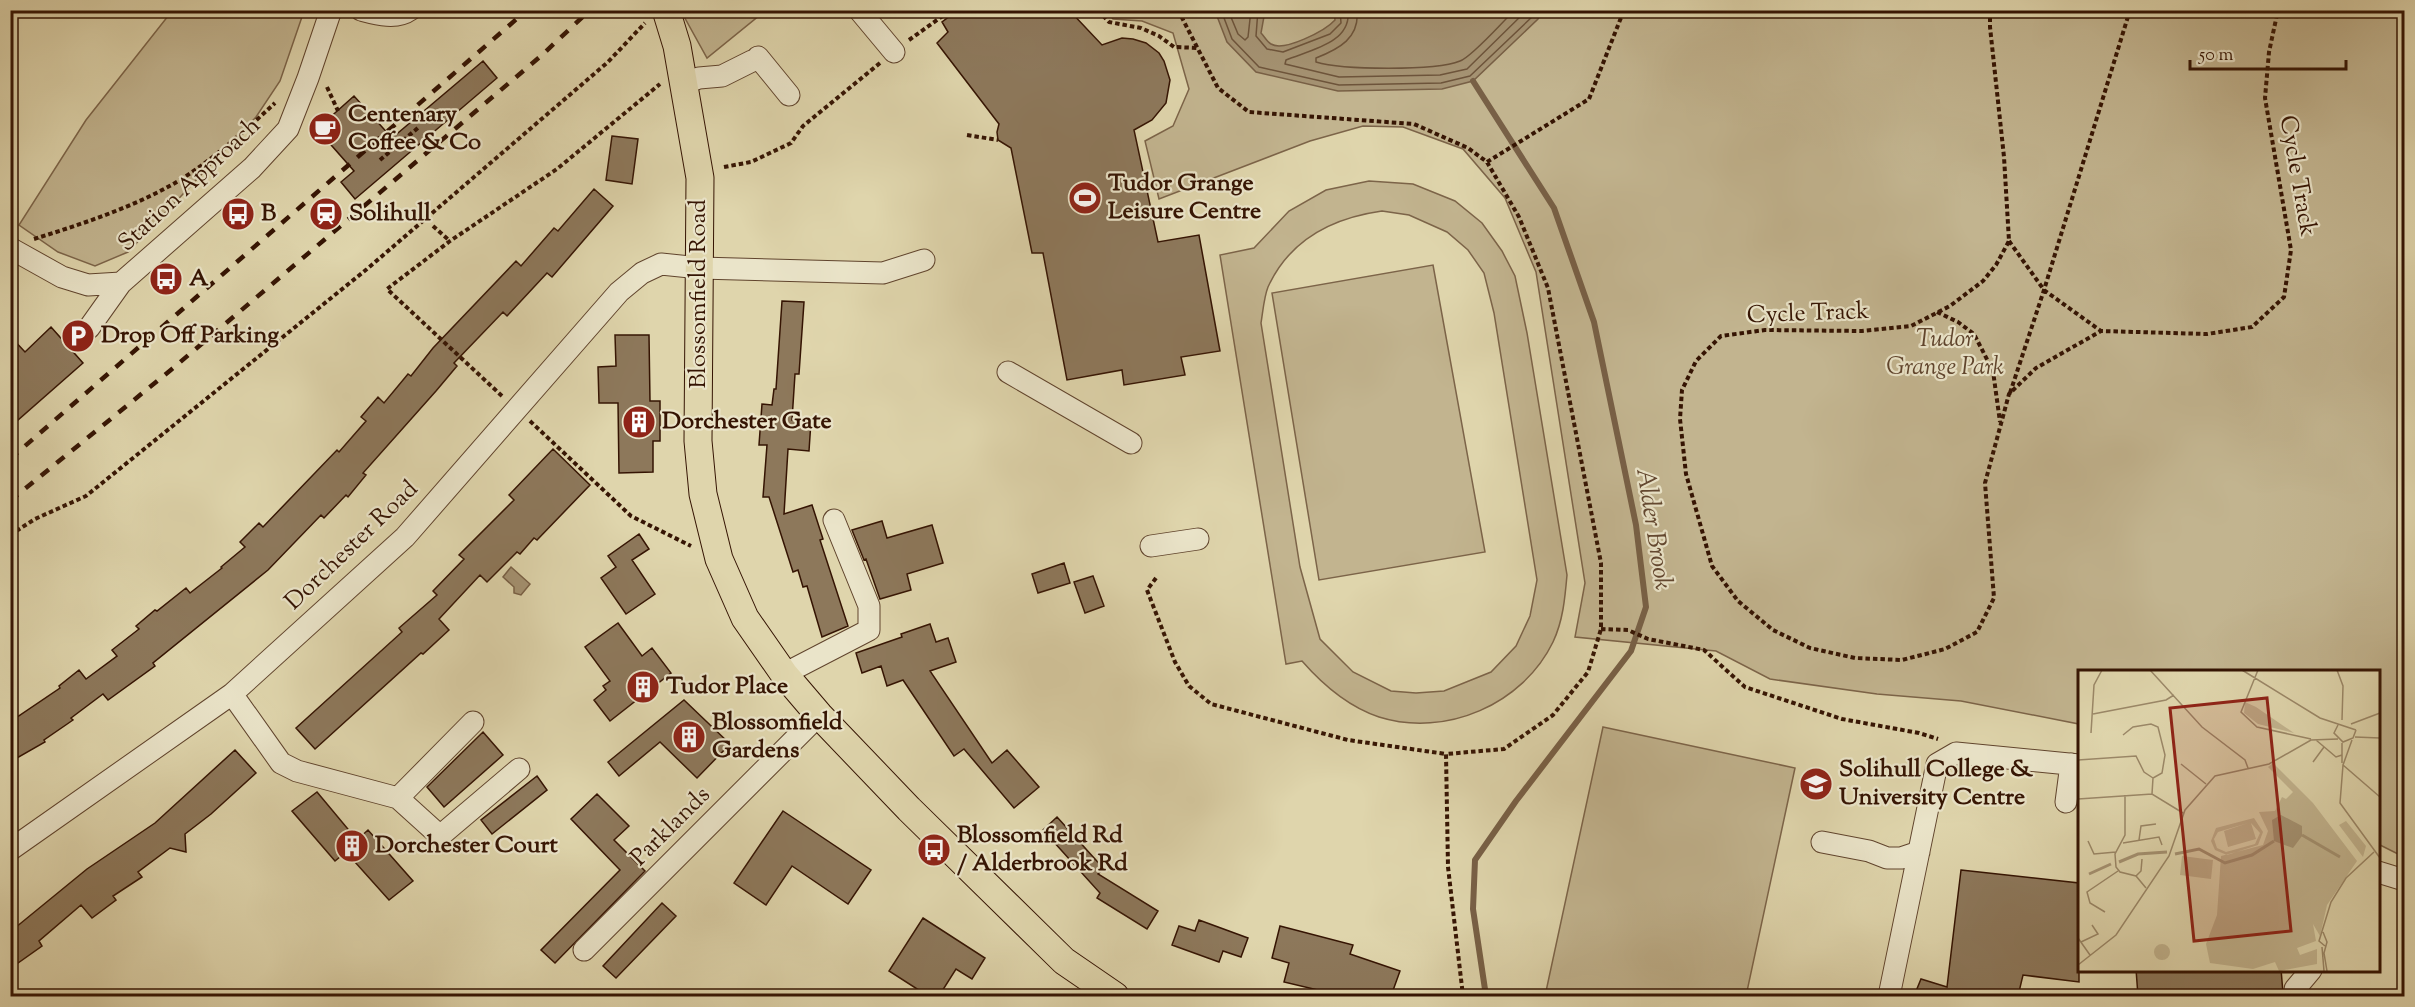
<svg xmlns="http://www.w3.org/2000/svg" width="2415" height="1007" viewBox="0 0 2415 1007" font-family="'Sorts Mill Goudy',serif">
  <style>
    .green { fill: #c2b48f; stroke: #7c6449; stroke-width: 1.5; fill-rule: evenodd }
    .water { fill: #a59373; stroke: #786046; stroke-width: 1.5 }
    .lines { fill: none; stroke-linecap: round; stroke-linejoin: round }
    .shore { stroke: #6d543b; stroke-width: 1.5 }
    .stream { stroke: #786046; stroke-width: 6 }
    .building { fill: #8d785b; stroke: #351403; stroke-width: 1.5 }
    .minor-casing { stroke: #60442d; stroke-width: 23 }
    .major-casing { stroke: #351403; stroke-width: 29 }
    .path { stroke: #351403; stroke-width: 4; stroke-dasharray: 4.5 3; stroke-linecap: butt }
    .minor { stroke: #eae4c9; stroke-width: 21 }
    .major { stroke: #dfd5ac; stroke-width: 27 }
    .rail { stroke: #351403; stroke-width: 4.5; stroke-dasharray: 10 10; stroke-linecap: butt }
    .labels { text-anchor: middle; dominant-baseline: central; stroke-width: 4.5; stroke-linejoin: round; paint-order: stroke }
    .poi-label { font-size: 24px; font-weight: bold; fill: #351403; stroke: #eae4c9; text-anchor: start }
    .street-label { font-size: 24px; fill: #351403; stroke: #eae4c9 }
    .park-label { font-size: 24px; font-style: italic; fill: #5f442d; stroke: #eae4c9 }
    .water-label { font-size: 26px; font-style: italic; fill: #624730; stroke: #eae4c9 }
    .inset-river { fill: none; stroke: #a59373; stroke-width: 3 }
    .inset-road { fill: none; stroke: #9b8868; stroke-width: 1.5 }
    .view { fill: #8f2418; fill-opacity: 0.15; stroke: #8f2418; stroke-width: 3 }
    .inset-edge { fill: none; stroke: #351403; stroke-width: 3 }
  </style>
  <rect width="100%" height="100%" fill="#dfd5ac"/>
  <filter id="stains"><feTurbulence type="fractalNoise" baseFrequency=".00333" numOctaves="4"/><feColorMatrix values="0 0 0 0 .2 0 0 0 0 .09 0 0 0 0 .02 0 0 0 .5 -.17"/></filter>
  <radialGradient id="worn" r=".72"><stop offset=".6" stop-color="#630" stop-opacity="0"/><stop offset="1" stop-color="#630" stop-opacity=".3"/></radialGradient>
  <path class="green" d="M172,11h132l-24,70 -24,36 -128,135 -33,14 -37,-14 -39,-27 67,-105z
    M681,11h84l-58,47z
    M1107,11h1297v846l-26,-13v-173h-299v53l-118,-23 -84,-7 -107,-15 -54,-28 -141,-14 10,-54 -49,-311 -31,-74 -42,-49 -60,-22 -40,-1 -53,15 -151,58 -14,-58 28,-15 16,-37 -16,-56 -31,-12 -29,-2z
    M1369,181l44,3 42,17 27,22 20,28 13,25 12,57 40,242c-2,23 -4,46 -14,67 -30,62 -107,96 -174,75 -30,-10 -56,-32 -77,-56l-16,3 -66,-409 34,-7 35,-37 37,-21zM1382,211l27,4 38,17 21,18 16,23 10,40 43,267 -7,36 -14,30 -25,26 -47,19 -28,2 -25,-2 -38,-19 -33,-33 -20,-72 -39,-244c2,-12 3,-26 7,-36 22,-48 64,-69 114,-76z
    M1433,265l52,287 -166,28 -47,-287z
    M1603,727l192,41 -49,228h-201z"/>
  <path class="water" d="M1215,11h50l-4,22c3,3 6,9 10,11 13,8 54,-13 64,-24l-1,-9h208l-4,8 -65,62 -31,8 -104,2 -82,-19 -29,-30z
    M511,567l19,17 -9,11 -7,-2v-6l-11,-10z"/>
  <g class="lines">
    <path class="shore" d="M1221,10l11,29 27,28 80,18 102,-2 29,-7 63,-60 2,-6
      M1228,10l10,24 7,6 3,-3 3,-27
      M1258,10l-2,26 11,13 16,3 47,-18 11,-11 -1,-13
      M1348,10c4,33 -38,40 -62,50l-1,4 54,13 101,-2 27,-6 60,-59
      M1357,10c3,28 -18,39 -41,48v4c26,8 119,9 144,-1 12,-4 43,-40 55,-51"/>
    <path class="stream" d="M1473,81l81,127 40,114 42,203 10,82 -15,44 -115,150 -41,59 -2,49 13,87"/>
  </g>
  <path class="building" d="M958,10h111l33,35 20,-7 11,1 13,4 13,10 5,8 6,19 -4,23 -14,17 -18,10 24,112 41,-7 21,116 -39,6 4,18 -61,10 -2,-15 -55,10 -24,-127h-11l-21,-105 -13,-8 -1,-8 2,-8 -62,-81 11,-11 -6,-10z
    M483,61l14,17 -142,121 -14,-17 13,-11 -37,-42 37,-33 38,42z
    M612,136l26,3 -6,45 -26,-4z
    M594,189l19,17 -61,71 -5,-4 -40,43 -4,-4 -49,51 3,3 -21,25 -73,82 3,2 -18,22 -2,-2 -22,23 -3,-3 -53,55 -115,93 2,3 -47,34 -5,-6 -32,24 2,2 -29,20 1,2 -35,20v-40l50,-34 -1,-2 20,-16 7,9 31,-23 -5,-6 27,-21 -3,-3 19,-16 2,1 29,-23 4,5 32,-25 -1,-1 24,-20 -5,-5 19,-19 4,4 74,-77 2,2 27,-31 -5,-4 17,-20 6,6 24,-29 3,2 22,-28 83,-87 5,5 33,-38 4,3z
    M782,301l22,1 -5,72h-4l-3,46 19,1 -2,30 -21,-2 -4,65 28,-9 11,34 -3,1 28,86 -26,11 -15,-51 -4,1 -5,-17 -5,2 -24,-75h-6l4,-52h-8l3,-41 10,1 2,-16h2z
    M51,327l32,36 -73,64v-91l15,16z
    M615,335h34l1,66h10v40h-7v31l-34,1 -1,-70h-19l-1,-36 18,-1z
    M553,449l37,36 -53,55 -3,-2 -14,16 -3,-2 -30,30 -7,-7 -41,44 10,11 -26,24 -2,-1 -106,96 -19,-21 106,-96 -3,-4 38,-33 -4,-4 31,-32 -5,-4 55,-55 -5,-5z
    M882,521l5,17 45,-13 11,38 -36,11 4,16 -31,9 -14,-40 -2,1 -12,-30z
    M639,534l10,15 -17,11 23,34 -29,20 -25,-36 15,-11 -8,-11z
    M1064,563l6,20 -32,10 -6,-19z
    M1093,576l11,30 -19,7 -11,-31z
    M618,623l24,33 10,-8 19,25 -61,48 -16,-21 12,-10 -3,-4 7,-5 -25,-34z
    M930,624l6,18 12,-4 8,24 -26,9 62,92 15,-13 32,37 -25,21 -50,-59 -10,7 -51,-76 -16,6 -6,-20 -19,7 -6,-20 46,-16 -1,-3z
    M684,700l46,44 -33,34 -37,-36 -41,34 -11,-14z
    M483,732l20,23 -59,52 -17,-20z
    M235,750l21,23 -45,41 -26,20 1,18 -16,-4 -32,24 4,5 -29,19 3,4 -24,18 -11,-13 -42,36 3,5 -24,17 -8,-10v-21l77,-63 68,-46z
    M537,776l10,14 -55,44 -11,-14z
    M317,792l40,48 11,-10 45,51 -24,19 -43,-48 -11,9 -43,-50z
    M597,794l32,32 -15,14 31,31 -90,92 -14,-13 79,-80 -49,-51z
    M783,811l88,59 -23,34 -56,-38 -26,39 -32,-22z
    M1057,817l47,52 -6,5 60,37 -11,18 -50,-31 3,-5 -57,-63z
    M1961,870l118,13v99l-56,-7 -5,21h-104l7,-17 26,8z
    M662,903l14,13 -60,62 -13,-12z
    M923,918l62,40 -13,21 -16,-10 -17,27h-11l-39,-25z
    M1199,920l49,18 -7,19 -18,-6 -4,11 -47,-17 7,-19 16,5z
    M1280,926l73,19 -3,9 50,17 -9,25h-48l-59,-14 5,-19 -17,-5z
    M2136,969h145l2,24 -22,3h-123z"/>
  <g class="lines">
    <defs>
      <path id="minor" d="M361,10c15,4 35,10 49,0
        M859,10l35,42
        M758,57l31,38
        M684,83l15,-5 23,-2 30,-15
        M10,248l52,29 26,8 33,-2 131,-115 36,-39 20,-51 23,-68
        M89,328l32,-45
        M1008,372l123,71
        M1151,546l47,-7
        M784,674l85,-44v-24l-35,-86
        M232,694l49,69 16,8 101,27 42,38 79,-67
        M398,798l75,-76
        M2066,802l5,-38
        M1822,842l47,9 18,7h14l18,-6
        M10,850l222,-156 173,-157 214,-245 23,-19 19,-9 39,4 183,5 41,-13
        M2378,872l26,8
        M584,950l235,-235
        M2295,989l16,-19
        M1889,996l48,-232 19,-11 123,12"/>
      <path id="major" d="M666,10l11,36 23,132 -2,263 5,53 16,65 26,59 39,56 35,41 90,94 155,152 51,35"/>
    </defs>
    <use href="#minor" class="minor-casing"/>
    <use href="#major" class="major-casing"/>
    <path class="path" d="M1098,10l11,12 32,6 18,8 15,11 24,1
      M1178,10l40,78 31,24 165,12 54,24 19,14 32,55 29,71 53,275v66l-13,43 -35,43 -49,34 -58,5 2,113 15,129
      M1990,10v17l14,130 5,84 -13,24 -13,16 -33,25 -39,20 -49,5 -97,-1 -44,6 -25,25 -14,29 -2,29 6,55 26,92 26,35 35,29 37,18 45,10 47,2 43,-11 32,-17 17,-34 -9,-115 24,-89 27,-26 65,-37 106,3 45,-7 32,-30 7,-47 -26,-152 4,-46 9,-42
      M909,40l42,-30
      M327,87l11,24
      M967,135l31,5
      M380,160l39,-33
      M1487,162l102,-63 35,-89
      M724,167l27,-5 40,-19 12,-17 77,-63
      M433,226l17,15
      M34,239c48,-15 97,-31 141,-56 34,-20 71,-53 100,-80
      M2009,241l35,49 57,41
      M1937,312l21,10 16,12 19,37 7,51
      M2010,393l34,-103 86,-280
      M502,396l-115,-107 63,-48 107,-72 103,-85
      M530,421l101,95 60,30
      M10,535l25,-16 51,-23 281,-227 241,-207 37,-39
      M1156,578l-9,12 28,72 14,24 22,18 137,36 98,14
      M1601,629l27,1 20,9 56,11 41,37 97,32 77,14 19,6"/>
    <use href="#minor" class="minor"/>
    <use href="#major" class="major"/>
    <path class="rail" d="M10,459l517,-449
      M10,501l162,-132 370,-314 48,-45"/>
  </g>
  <defs>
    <symbol id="cafe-disc" viewBox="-11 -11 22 22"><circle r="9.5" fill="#8f2418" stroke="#eae4c9"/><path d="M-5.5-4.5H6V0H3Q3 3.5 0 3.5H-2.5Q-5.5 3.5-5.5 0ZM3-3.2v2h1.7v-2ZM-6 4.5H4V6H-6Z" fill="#fff"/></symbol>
    <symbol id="stadium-disc" viewBox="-11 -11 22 22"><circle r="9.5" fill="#8f2418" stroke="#eae4c9"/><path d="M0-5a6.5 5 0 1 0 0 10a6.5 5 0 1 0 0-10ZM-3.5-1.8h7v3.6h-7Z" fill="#fff"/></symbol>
    <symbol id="bus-disc" viewBox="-11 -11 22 22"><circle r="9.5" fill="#8f2418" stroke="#eae4c9"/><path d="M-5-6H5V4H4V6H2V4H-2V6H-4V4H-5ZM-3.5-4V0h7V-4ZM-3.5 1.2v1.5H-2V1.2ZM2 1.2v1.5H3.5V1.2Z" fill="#fff"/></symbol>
    <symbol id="station-disc" viewBox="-11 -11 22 22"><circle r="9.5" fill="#8f2418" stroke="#eae4c9"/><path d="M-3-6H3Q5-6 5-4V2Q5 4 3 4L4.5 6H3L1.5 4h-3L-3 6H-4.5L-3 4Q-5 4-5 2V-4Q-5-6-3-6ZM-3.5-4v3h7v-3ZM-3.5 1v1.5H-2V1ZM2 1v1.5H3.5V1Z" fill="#fff"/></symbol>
    <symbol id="parking-disc" viewBox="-11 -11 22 22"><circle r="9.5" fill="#8f2418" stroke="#eae4c9"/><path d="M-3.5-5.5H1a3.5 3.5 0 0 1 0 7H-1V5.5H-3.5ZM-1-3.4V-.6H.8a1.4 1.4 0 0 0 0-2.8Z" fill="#fff"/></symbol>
    <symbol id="building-disc" viewBox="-11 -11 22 22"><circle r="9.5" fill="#8f2418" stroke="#eae4c9"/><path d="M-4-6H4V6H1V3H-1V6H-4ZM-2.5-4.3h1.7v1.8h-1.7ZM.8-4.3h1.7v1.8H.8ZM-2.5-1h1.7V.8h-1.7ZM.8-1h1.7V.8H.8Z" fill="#fff"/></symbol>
    <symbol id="university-disc" viewBox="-11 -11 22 22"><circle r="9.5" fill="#8f2418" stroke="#eae4c9"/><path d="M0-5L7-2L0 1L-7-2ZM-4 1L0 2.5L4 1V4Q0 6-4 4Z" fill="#fff"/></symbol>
  </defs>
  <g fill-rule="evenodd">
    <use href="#cafe-disc" x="306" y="110" width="38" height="38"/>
    <use href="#stadium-disc" x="1066" y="179" width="38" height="38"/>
    <use href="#bus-disc" x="219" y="195" width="38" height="38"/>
    <use href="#station-disc" x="307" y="195" width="38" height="38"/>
    <use href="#bus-disc" x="147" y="260" width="38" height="38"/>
    <use href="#parking-disc" x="59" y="317" width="38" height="38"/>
    <use href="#building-disc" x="620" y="403" width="38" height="38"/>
    <use href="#building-disc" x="624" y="668" width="38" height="38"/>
    <use href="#building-disc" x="670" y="718" width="38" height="38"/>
    <use href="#university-disc" x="1797" y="765" width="38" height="38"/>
    <use href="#building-disc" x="333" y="827" width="38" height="38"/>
    <use href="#bus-disc" x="915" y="831" width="38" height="38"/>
  </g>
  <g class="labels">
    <g class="poi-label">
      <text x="348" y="115">Centenary<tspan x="348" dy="28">Coffee &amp; Co</tspan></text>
      <text x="1108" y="184">Tudor Grange<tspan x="1108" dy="28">Leisure Centre</tspan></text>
      <text x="261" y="214">B</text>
      <text x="349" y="214">Solihull</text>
      <text x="189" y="279">A</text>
      <text x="101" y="336">Drop Off Parking</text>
      <text x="662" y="422">Dorchester Gate</text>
      <text x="666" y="687">Tudor Place</text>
      <text x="712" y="723">Blossomfield<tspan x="712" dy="28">Gardens</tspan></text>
      <text x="1839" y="770">Solihull College &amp;<tspan x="1839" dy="28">University Centre</tspan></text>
      <text x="957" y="836">Blossomfield Rd<tspan x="957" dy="28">/ Alderbrook Rd</tspan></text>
      <text x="375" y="846">Dorchester Court</text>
    </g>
    <g class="street-label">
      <text transform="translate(2297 176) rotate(80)">Cycle Track</text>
      <text transform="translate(190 185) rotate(-43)">Station Approach</text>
      <text transform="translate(699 294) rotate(-90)">Blossomfield Road</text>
      <text transform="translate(1808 314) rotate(-2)">Cycle Track</text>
      <text transform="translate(352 546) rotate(-44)">Dorchester Road</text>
      <text transform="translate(671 827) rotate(-45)">Parklands</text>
    </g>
    <g class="park-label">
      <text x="1945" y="340">Tudor<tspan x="1945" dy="28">Grange Park</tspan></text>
    </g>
    <g class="water-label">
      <text transform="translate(1653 529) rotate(81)">Alder Brook</text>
    </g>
  </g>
  <g transform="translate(2078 670)">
    <rect width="302" height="302" fill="#dfd5ac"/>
    <path d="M167,32l11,5 38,26 -36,-9 -14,-11zM195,93l40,40 44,58 -30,44 -7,31 -7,-12 3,17 -19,7 3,7 17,-6v15l-38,7 -4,-9 -22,7 -43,-6 -4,-19 11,-29 4,-59 42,-11 5,-14 -9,-19 16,-1 7,-14 4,2 7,-7 -25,-25zM176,148l9,14 -5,13 -31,10 -12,-5 -4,-9 5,-13zM173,153l9,10 -5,11 -29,8 -9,-4 -3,-9 4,-7 30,-9 -24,8 4,16 28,-8zM268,151l20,25 -3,11 -24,-32zM104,186l31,4 -2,19 -31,-4zM76 282a8 8 0 1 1 16 0a8 8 0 1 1-16 0Z" fill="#c2b48f" fill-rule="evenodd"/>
    <path d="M203,145l21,11v10l-9,12 -19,-7 -2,-21z" fill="#a59373"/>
    <path class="inset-river" d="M224,165l38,22M97,184l24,-5 26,14 27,-8 22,-14M41,192l19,-8 29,-2M11,204l22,-10"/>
    <path class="inset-road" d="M72,0l52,57 43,33 3,8M164,0l78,48 36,12M180,0l-17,42 16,15 54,12M259,0l6,16 -1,34M15,44l73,-14 8,-5M273,54l29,-11M260,55l-4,8 9,9 10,-4 3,-8M13,63l3,-48 8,-15M45,65l10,-8 18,-3 7,3 7,28 -3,18 -9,5 -1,16M277,67l25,1M238,70l20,17 6,-2M274,70l-9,25 -3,38 40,55M264,73v20M0,90l58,-4 8,16 9,6M235,92l11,-15M103,94l25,20M265,95l37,32M47,125v40l-10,19 1,13 4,5 16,4 10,12M0,129l74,-5 31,19M61,170l2,-14 15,-2M10,171l6,13 22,-2M45,173l36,-6 3,8M58,206l5,-5 1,-12M27,242l-15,-9 -3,-11 31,-21M245,262l4,10 -3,11 3,18M0,268l12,17M3,272l17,-8 -6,-9M247,276l-6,-5 12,-39 15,-24 28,-26M244,277l2,24M0,295l38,-30 53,-79 16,-46 30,-34 54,-12 42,-24 27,-1"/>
    <path class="view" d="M189,28l24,233 -97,10 -24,-233z"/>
    <rect width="302" height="302" class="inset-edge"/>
  </g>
  <rect width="2415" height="1007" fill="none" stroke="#dfd5ac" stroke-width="36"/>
  <rect x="12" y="12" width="2391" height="983" fill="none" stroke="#351403" stroke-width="3"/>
  <rect x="18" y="18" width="2379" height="971" fill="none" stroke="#351403" stroke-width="1.5"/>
  <path d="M2190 60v9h156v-9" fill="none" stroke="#351403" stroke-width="3"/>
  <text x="2199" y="60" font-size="18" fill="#351403" stroke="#eae4c9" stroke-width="4.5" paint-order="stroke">50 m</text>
  <rect width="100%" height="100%" filter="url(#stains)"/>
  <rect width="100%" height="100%" fill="url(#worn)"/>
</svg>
